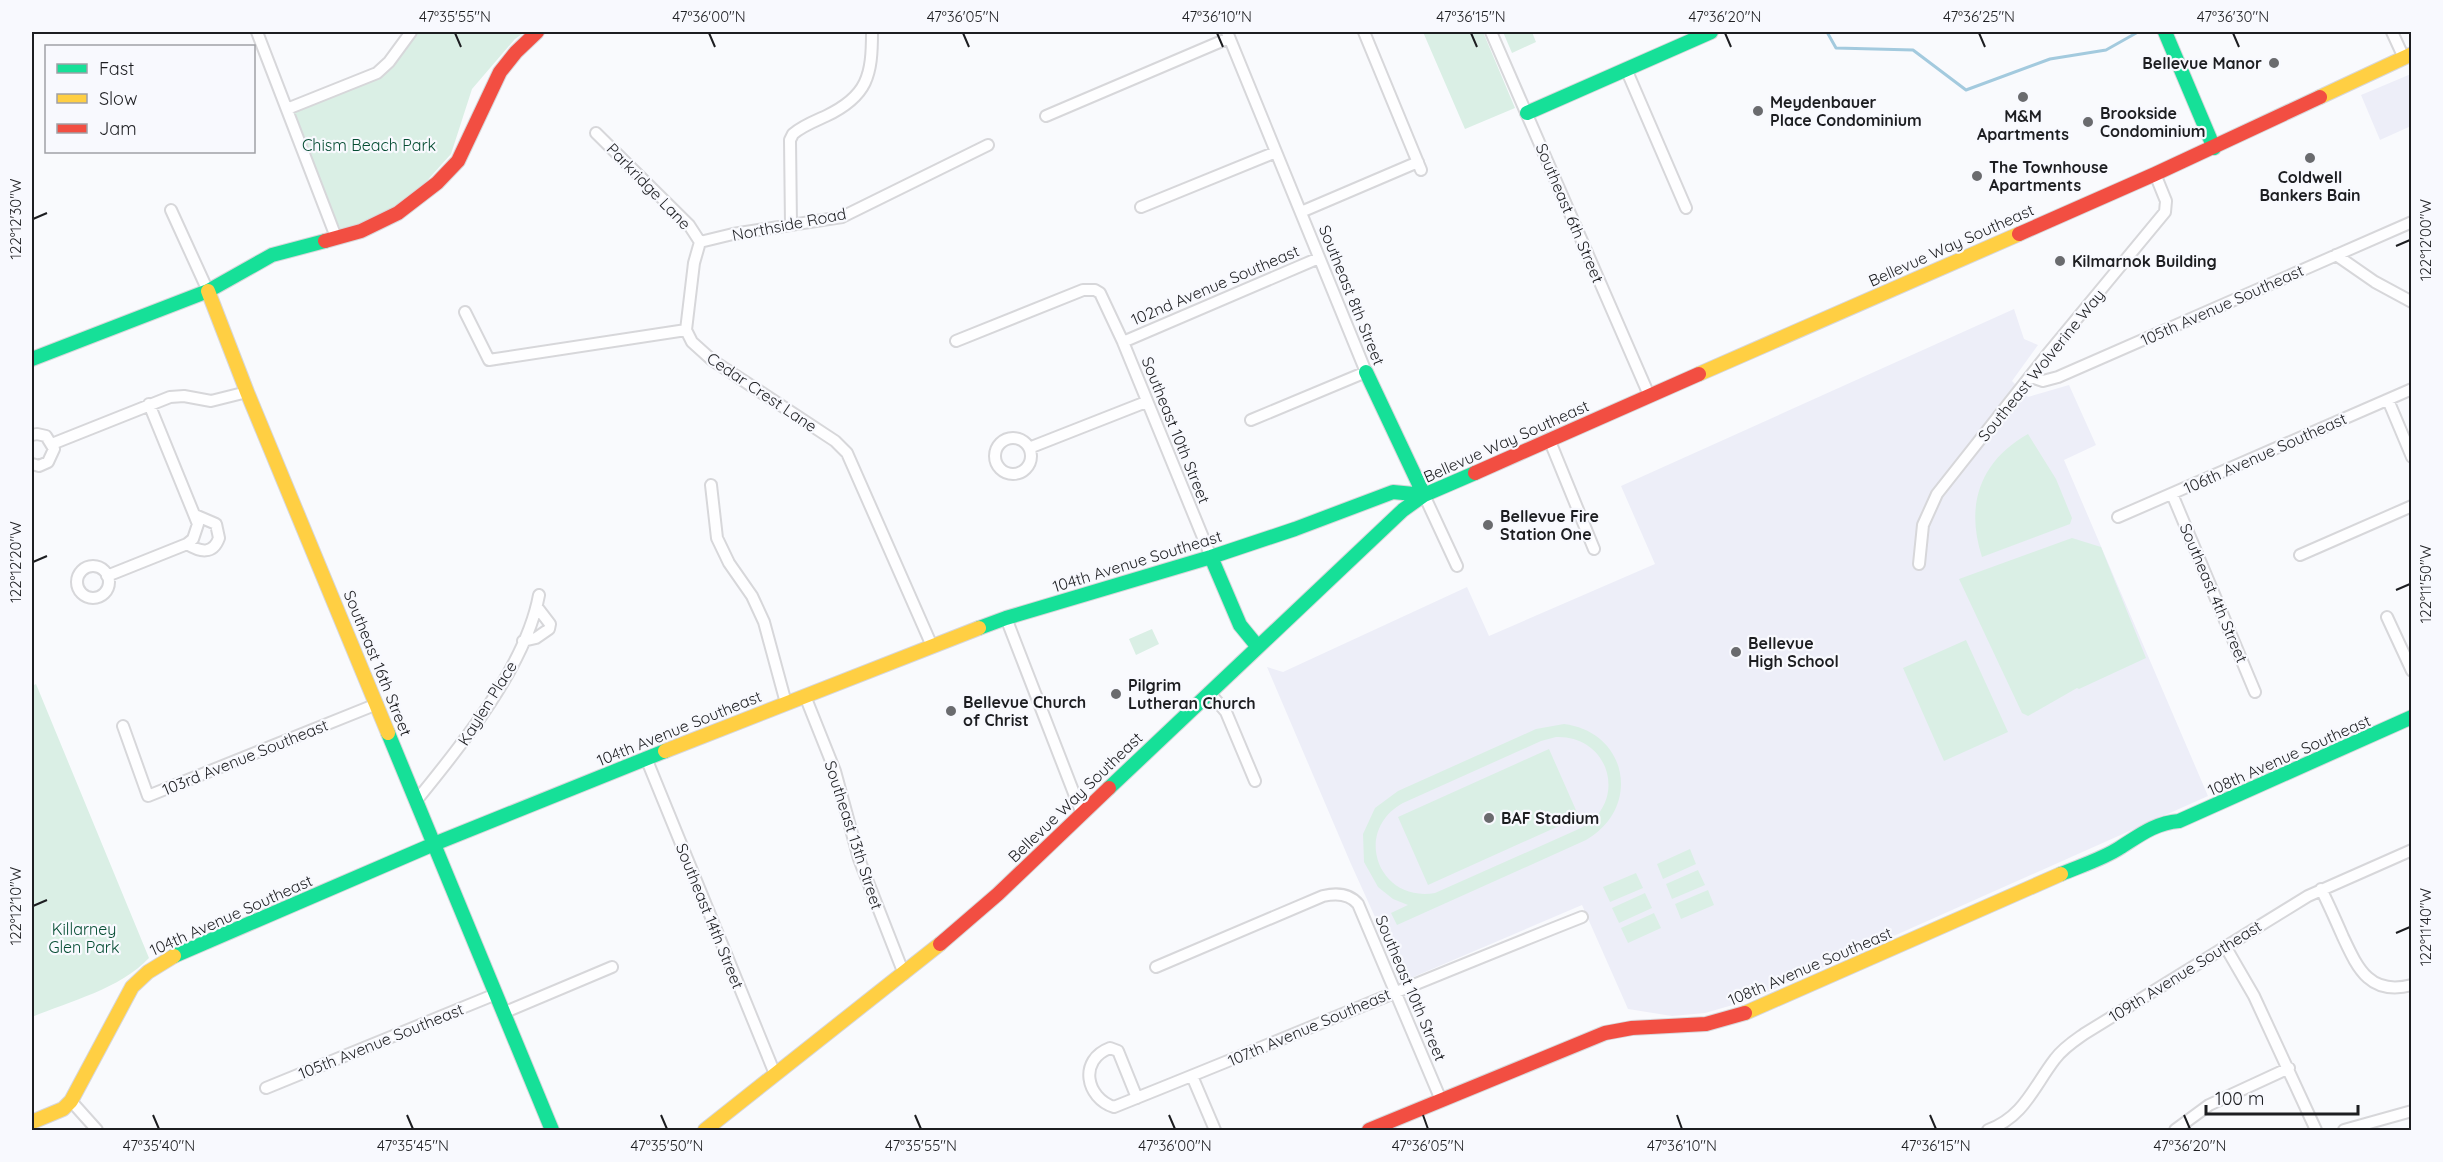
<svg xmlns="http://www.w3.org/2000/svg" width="2443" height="1162" viewBox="0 0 2443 1162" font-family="Quicksand,sans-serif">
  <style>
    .built { fill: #edeef8 }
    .green { fill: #daefe5; fill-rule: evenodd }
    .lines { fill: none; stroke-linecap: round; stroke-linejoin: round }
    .stream { stroke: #a3cade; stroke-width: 3 }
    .street-casing { stroke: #d7d7da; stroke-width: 14 }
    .fast-casing { stroke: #d7d7da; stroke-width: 16 }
    .slow-casing { stroke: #d7d7da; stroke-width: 16 }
    .jam-casing { stroke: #d7d7da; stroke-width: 16 }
    .street { stroke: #fefeff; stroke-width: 10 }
    .fast { stroke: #16e098; stroke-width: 14 }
    .slow { stroke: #ffcf43; stroke-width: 14 }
    .jam { stroke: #f24e42; stroke-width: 14 }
    .ticks { fill: none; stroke: #1d1e21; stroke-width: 2 }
    .poi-dot { fill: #6a6b6e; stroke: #f8f9fe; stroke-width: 2 }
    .labels { text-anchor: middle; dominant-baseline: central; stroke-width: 4.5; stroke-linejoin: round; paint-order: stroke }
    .poi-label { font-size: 16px; font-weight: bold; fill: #1d1e21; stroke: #f8f9fe; text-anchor: start }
    .park-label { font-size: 16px; fill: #054d33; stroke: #f8f9fe }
    .street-label { font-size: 16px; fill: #1d1e21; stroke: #f8f9fe }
    .neatline { fill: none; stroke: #1d1e21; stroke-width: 2 }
    .ticks-label { font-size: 15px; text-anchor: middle; fill: #1d1e21 }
  </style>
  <rect width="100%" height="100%" fill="#f9fafd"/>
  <path class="built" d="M2411,74v52l-31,14 -19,-45z
    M2014,309l10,30 14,6 -26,36 16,16 41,-12 27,60 -32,15 144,336 -458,204 -45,13 -33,3 -44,-7 -46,-104 -178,76 -53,-117 -84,-197 16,5 184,-85 22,49 166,-72 -34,-78z"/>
  <path class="green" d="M412,32h113l-10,7 -43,50 -21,65 -54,60 -56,18 -2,-6 -4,2 -48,-119 80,-31z
    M1423,32h60l32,76 -50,21z
    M1503,32h29l4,10 -24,11z
    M2028,434l28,45 16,39 -2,6 -88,33c-17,-52 -2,-96 46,-123z
    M2072,538l29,9 45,111 -67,31 -2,-1 -49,28 -6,-3 -63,-134z
    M1152,629l7,15 -23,11 -7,-16z
    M1966,640l42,92 -64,29 -41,-93z
    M36,684l113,274c-29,31 -79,43 -117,59v-331z
    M1564,724c64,8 78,84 22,116l-189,85 -6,-12 17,-8 -15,-6 -15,-12 -14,-25 -1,-28 12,-26 23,-17 138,-62zM1556,737c54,-2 73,65 25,91l-146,65c-57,10 -83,-62 -32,-90l138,-62z
    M1549,749l30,68 -151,68 -30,-68z
    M1690,849l6,15 -33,15 -6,-15z
    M1698,870l7,15 -33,14 -6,-15z
    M1636,873l7,15 -33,14 -7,-15z
    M1708,890l6,15 -33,14 -6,-15z
    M1645,893l7,15 -33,15 -7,-15z
    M1654,913l7,15 -33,15 -7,-15z"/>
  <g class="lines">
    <path class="stream" d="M1827,32l9,16 77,2 53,40 84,-31 56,-9 32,-18"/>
    <defs>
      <path id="street" d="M257,32l79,205
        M1227,32l139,340 -115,48
        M1364,32l57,138
        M1491,32l158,363
        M2392,32l12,26
        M1626,69l60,139
        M287,109l90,-36 12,-11 22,-30
        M1046,116l183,-78
        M596,133l93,92 11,17
        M1141,207l135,-55
        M171,210l37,81
        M1301,212l117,-50
        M791,225l-1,-85 3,-6c9,-8 22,-13 33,-18 42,-20 46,-41 46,-84
        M700,242l33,-8 109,-17 146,-72
        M2336,255l39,27 37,20
        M465,312l24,48 197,-30 6,12 20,18 123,81 12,12 85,193
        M686,330l8,-67 6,-21
        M956,341l127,-51h12l5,3 23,49 88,215
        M1123,342l196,-84
        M2031,377l12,4 15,-4 354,-155
        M2388,400l24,57
        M32,435l5,-1 9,2 8,13 -6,13 -9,4 -7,-2
        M995 456a18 18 0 1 1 36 0a18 18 0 1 1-36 0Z
        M1549,439l45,110
        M52,444l118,-47 14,-1 27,5 36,-9
        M1029,448l117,-46
        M711,485l6,53 12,25 23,33 12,26 22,81
        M2172,494l83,198
        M1424,495l33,71
        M2118,517l294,-128
        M187,544c13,8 26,11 32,-6l-3,-14 -21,-9
        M2300,555l112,-49
        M1919,564l4,-39 14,-31 109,-138 119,-144 1,-11 -11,-27
        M77 582a16 16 0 1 1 32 0a16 16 0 1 1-32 0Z
        M107,576l80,-32 6,-5 5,-15 -49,-120
        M2387,617l25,54
        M1006,618l76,196
        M523,641l13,-3 13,-9 1,-5 -13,-17
        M1209,692l17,20 29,69
        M805,696l30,75 24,88 45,115
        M123,726l25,70 229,-92
        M646,758l129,316
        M416,801c45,-55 110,-135 123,-206
        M2321,889c8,16 15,32 22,48 15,32 27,59 69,48
        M2225,946l29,50 62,134
        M1156,967l167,-71c13,-3 26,-3 35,8l83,196
        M503,1013l109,-46
        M1192,1076l23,54
        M266,1088l230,-94
        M1137,1098l-19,-47 -8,-3c-32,12 -24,50 4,59 156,-62 311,-128 468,-190
        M71,1101l26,29
        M1988,1130c36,-13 46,-44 67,-71 8,-11 19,-18 29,-25l224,-138 104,-46
        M2175,1130l34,-25 80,-37
        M2344,1130l68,-19"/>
      <path id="fast" d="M2165,32l49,116
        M1527,113l184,-81
        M32,359l176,-68 64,-36 53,-14
        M1366,372l58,123
        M1211,557l29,68 18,22
        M979,628l27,-10 205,-61 84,-28 98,-37 31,3
        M388,733l164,397
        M1109,788l294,-278 21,-15 51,-22
        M2061,874c19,-8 42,-15 60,-27 19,-12 34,-24 58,-26l233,-104
        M174,956l260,-112 231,-93"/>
      <path id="slow" d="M2320,97l92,-43
        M208,291l39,101 141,341
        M1699,374l320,-140
        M665,751l314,-123
        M1745,1013l316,-139
        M32,1122l31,-13 8,-8 61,-114 16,-15 26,-16
        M705,1130l235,-186"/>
      <path id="jam" d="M2019,234l136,-60 165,-77
        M325,241l36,-10 37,-18 39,-30 21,-22 42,-89 16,-20 21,-20
        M1475,473l224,-99
        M940,944l58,-50 111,-106
        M1369,1130l236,-97 27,-5 74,-4 39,-11"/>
    </defs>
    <use href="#street" class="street-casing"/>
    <use href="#fast" class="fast-casing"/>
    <use href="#slow" class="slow-casing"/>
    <use href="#jam" class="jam-casing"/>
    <use href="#street" class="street"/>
    <use href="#fast" class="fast"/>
    <use href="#slow" class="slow"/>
    <use href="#jam" class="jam"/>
  </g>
  <path class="ticks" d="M455,33l6,14M709,33l6,14M963,33l6,14M1217,33l6,14M1471,33l6,14M1725,33l6,14M1979,33l6,14M2233,33l6,14M33,219l14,-6M2396,246l14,-6M33,562l14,-6M2396,590l14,-6M33,906l14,-6M2396,933l14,-6M153,1115l6,14M407,1115l6,14M661,1115l6,14M915,1115l6,14M1169,1115l6,14M1423,1115l5,14M1677,1115l5,14M1930,1115l6,14M2184,1115l6,14"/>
  <g class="poi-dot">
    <circle cx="2274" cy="63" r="6"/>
    <circle cx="2023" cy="97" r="6"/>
    <circle cx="1758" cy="111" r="6"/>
    <circle cx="2088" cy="122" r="6"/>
    <circle cx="2310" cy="158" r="6"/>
    <circle cx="1977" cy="176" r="6"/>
    <circle cx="2060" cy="261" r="6"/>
    <circle cx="1488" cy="525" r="6"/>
    <circle cx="1736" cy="652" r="6"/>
    <circle cx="1116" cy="694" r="6"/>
    <circle cx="951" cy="711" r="6"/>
    <circle cx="1489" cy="818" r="6"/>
  </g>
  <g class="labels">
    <g class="poi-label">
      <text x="2262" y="63" text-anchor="end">Bellevue Manor</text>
      <text x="1770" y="102">Meydenbauer<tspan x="1770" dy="18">Place Condominium</tspan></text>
      <text x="2100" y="113">Brookside<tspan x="2100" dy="18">Condominium</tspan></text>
      <text x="2023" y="116" text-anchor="middle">M&amp;M<tspan x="2023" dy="18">Apartments</tspan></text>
      <text x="1989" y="167">The Townhouse<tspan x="1989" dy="18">Apartments</tspan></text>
      <text x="2310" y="177" text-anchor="middle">Coldwell<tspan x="2310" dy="18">Bankers Bain</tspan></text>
      <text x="2072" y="261">Kilmarnok Building</text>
      <text x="1500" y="516">Bellevue Fire<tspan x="1500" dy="18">Station One</tspan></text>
      <text x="1748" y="643">Bellevue<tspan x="1748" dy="18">High School</tspan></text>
      <text x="1128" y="685">Pilgrim<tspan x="1128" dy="18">Lutheran Church</tspan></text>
      <text x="963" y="702">Bellevue Church<tspan x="963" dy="18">of Christ</tspan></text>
      <text x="1501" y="818">BAF Stadium</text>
    </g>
    <g class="park-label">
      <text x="369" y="145">Chism Beach Park</text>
      <text x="84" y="929">Killarney<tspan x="84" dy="18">Glen Park</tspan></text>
    </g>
    <g class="street-label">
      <text transform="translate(649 186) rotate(46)">Parkridge Lane</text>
      <text transform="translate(1570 213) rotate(67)">Southeast 6th Street</text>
      <text transform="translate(789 224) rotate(-11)">Northside Road</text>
      <text transform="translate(1951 245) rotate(-24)">Bellevue Way Southeast</text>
      <text transform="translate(1215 285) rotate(-23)">102nd Avenue Southeast</text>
      <text transform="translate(1352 295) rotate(68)">Southeast 8th Street</text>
      <text transform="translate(2222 305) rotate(-24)">105th Avenue Southeast</text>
      <text transform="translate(2041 365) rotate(-51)">Southeast Wolverine Way</text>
      <text transform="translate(762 392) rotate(34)">Cedar Crest Lane</text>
      <text transform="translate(1176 430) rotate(68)">Southeast 10th Street</text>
      <text transform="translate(1506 441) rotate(-24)">Bellevue Way Southeast</text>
      <text transform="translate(2265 453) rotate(-24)">106th Avenue Southeast</text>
      <text transform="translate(1137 561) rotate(-17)">104th Avenue Southeast</text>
      <text transform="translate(2214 593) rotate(67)">Southeast 4th Street</text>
      <text transform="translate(378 663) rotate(68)">Southeast 16th Street</text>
      <text transform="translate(487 703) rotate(-58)">Kaylen Place</text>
      <text transform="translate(679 728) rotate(-22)">104th Avenue Southeast</text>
      <text transform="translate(2289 755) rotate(-24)">108th Avenue Southeast</text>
      <text transform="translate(245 757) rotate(-22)">103rd Avenue Southeast</text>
      <text transform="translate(1075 797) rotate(-44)">Bellevue Way Southeast</text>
      <text transform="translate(854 835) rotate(72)">Southeast 13th Street</text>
      <text transform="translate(231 915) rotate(-24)">104th Avenue Southeast</text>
      <text transform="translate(710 916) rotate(68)">Southeast 14th Street</text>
      <text transform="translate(1810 966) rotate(-23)">108th Avenue Southeast</text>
      <text transform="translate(2185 971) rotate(-32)">109th Avenue Southeast</text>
      <text transform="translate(1411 988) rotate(67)">Southeast 10th Street</text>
      <text transform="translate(1309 1027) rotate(-23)">107th Avenue Southeast</text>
      <text transform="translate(381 1041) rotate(-22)">105th Avenue Southeast</text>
    </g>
  </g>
  <rect width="2443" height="1162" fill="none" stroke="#f8f9fe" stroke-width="66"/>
  <rect x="45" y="45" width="210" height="108" fill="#f8f9fe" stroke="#a0a1a6" stroke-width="1.5"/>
  <rect x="57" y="64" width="30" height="9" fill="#16e098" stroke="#a0a1a6" stroke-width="1.5"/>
  <text x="99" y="75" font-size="18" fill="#1d1e21">Fast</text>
  <rect x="57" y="94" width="30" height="9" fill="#ffcf43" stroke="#a0a1a6" stroke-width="1.5"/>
  <text x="99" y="105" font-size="18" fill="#1d1e21">Slow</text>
  <rect x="57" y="124" width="30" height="9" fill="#f24e42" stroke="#a0a1a6" stroke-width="1.5"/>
  <text x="99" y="135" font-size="18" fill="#1d1e21">Jam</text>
  <path d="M2206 1105v9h152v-9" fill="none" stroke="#1d1e21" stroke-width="3"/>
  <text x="2215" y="1105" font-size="18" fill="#1d1e21" stroke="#f8f9fe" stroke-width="4.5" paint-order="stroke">100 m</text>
  <rect x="33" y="33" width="2377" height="1096" class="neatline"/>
  <g class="ticks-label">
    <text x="455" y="22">47°35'55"N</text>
    <text x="709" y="22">47°36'00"N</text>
    <text x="963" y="22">47°36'05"N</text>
    <text x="1217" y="22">47°36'10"N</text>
    <text x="1471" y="22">47°36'15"N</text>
    <text x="1725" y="22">47°36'20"N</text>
    <text x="1979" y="22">47°36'25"N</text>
    <text x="2233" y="22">47°36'30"N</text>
    <text transform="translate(16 219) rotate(-90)" y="5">122°12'30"W</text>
    <text transform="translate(2426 240) rotate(-90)" y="5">122°12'00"W</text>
    <text transform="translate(16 562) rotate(-90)" y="5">122°12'20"W</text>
    <text transform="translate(2426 584) rotate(-90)" y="5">122°11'50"W</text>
    <text transform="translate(16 906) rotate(-90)" y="5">122°12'10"W</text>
    <text transform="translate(2426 927) rotate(-90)" y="5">122°11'40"W</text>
    <text x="159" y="1151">47°35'40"N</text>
    <text x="413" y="1151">47°35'45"N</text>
    <text x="667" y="1151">47°35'50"N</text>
    <text x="921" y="1151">47°35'55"N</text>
    <text x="1175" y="1151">47°36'00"N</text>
    <text x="1428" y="1151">47°36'05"N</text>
    <text x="1682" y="1151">47°36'10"N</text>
    <text x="1936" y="1151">47°36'15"N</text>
    <text x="2190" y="1151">47°36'20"N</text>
  </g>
</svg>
